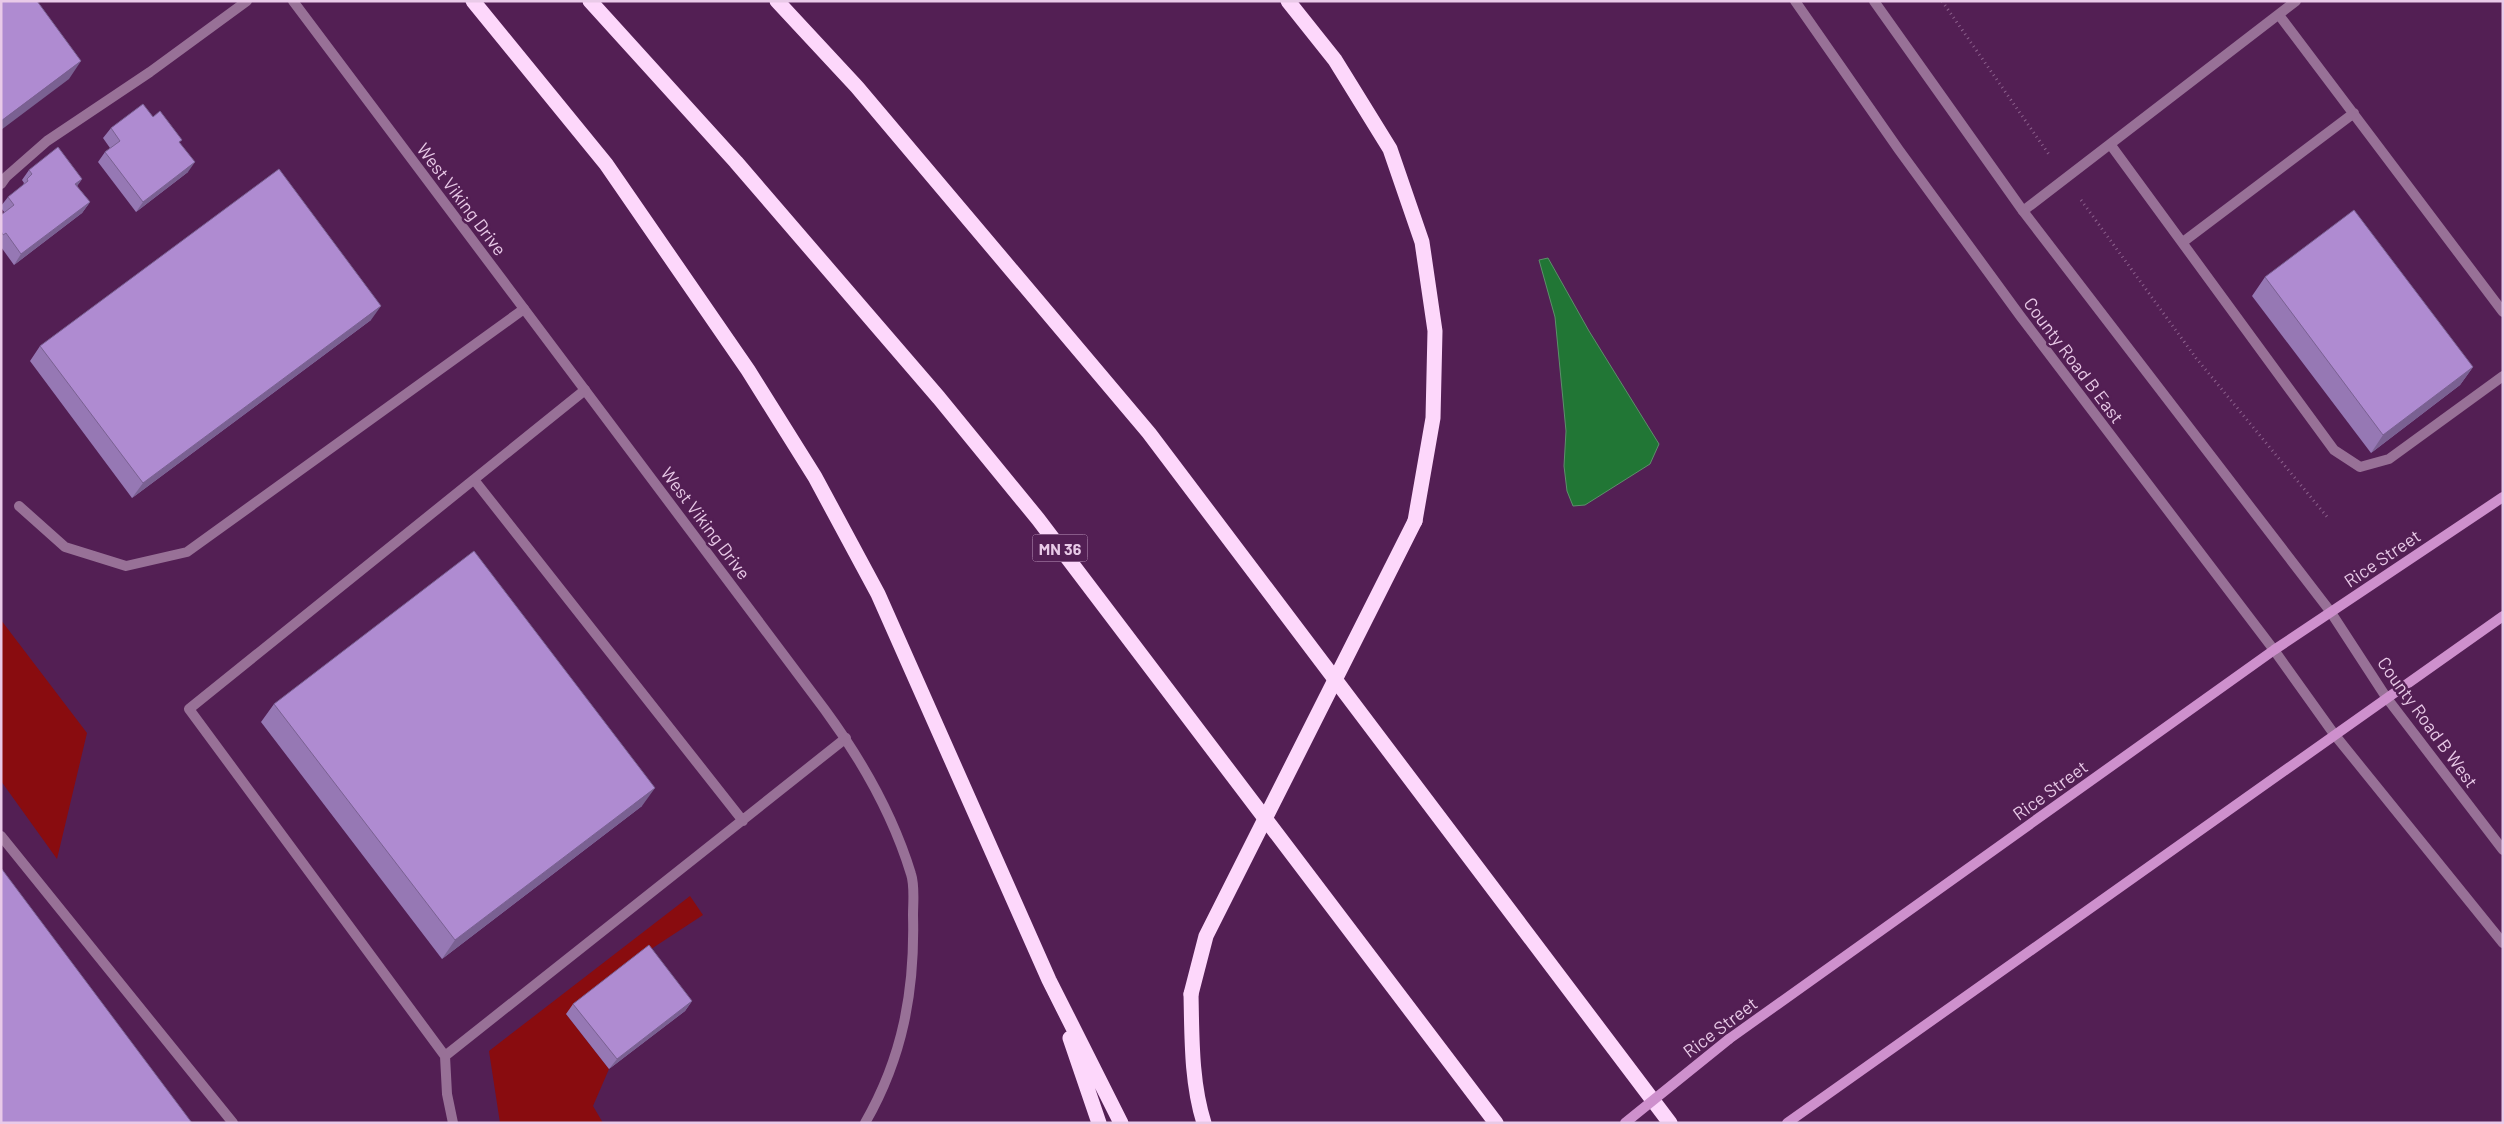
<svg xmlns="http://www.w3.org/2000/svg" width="2504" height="1124" viewBox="0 0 2504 1124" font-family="Barlow,sans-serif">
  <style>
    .green { fill: #890c0f }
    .water { fill: #217635; stroke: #5d8f6b }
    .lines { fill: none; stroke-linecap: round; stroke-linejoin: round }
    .path { stroke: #8d618d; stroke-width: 3; stroke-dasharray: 1 4; stroke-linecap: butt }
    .service { stroke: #987197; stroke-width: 10 }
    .tertiary { stroke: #987197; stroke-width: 10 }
    .secondary { stroke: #ce90cd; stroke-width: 10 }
    .motorway { stroke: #fdd7fb; stroke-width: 15 }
    .secondary-bridge { stroke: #ce90cd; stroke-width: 10 }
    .motorway-bridge { stroke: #fdd7fb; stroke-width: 15 }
    .wall { fill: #9678b4 }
    .shaded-wall { fill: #7a6192 }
    .building { fill: #af8bd1; stroke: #7a6192 }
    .labels { text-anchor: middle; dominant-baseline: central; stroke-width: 5; stroke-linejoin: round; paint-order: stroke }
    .shield { fill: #531f54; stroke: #bc97bc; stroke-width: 1 }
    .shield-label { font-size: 16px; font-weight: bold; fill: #e9cae8 }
    .street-label { font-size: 18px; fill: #e9cae8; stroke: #531f54 }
  </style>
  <rect width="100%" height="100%" fill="#531f54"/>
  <path class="green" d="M1,620l86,113 -30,126 -56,-78z
    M690,896l13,19 -61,40 -76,59 43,55 -16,37 10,17h-103l-11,-72z"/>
  <path class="water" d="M1548,258l41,73 70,113 -9,20 -65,41 -12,1 -6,-15 -3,-25 2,-35 -11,-114 -16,-57z"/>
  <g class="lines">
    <path class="path" d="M1942,1l108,155
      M2081,200l115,158 132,160"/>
    <path class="service" d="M2279,15l224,297
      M2110,144l224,306 26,17 29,-8 114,-83
      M1,184l5,-7 41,-36 103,-69 97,-71
      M2023,211l273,-210
      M2183,242l171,-129
      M475,481l268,340
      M19,506l46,41 61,19 61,-14 337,-243
      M1,836l232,287
      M445,1056l401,-318
      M453,1123l-6,-29 -2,-38 -256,-347 396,-319"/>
    <path class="tertiary" d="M293,1l532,709c36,49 68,105 86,164 4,12 2,29 2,41 2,75 -10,142 -48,208
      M1795,1l104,149 122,167 253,333 60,84 169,209
      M1874,1l149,210 307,400 56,86 117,153"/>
    <path class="secondary" d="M1729,1039l545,-389 229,-153
      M1787,1123l716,-507"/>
    <path class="motorway" d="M473,1l133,163 142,206 67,107 63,117 171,386 72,143
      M590,1l146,161 203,236 99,121 458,604
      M777,1l80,86 292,346 521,690
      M1288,1l47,59 55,89 32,93 13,89 -2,87 -18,103
      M1191,994c1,42 0,88 13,129
      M1070,1038l29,85"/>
    <path class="secondary-bridge" d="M1625,1123l104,-84"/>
    <path class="motorway-bridge" d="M1191,994l15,-58 209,-415"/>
  </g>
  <path class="wall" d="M153,117l27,26 8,29 -52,40 -38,-50 7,-10 5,-4 -7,-10 8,-10z
    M29,170l53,9 -5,7 13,16 -8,11 -68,52 -13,-18v-32l4,-2 -4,-5v-2l7,-9 14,-11 2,-3 -2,-3z
    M2265,277l208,90 -13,18 -89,68 -119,-157z
    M371,320l-239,178 -102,-137 10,-15z
    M274,704l368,102 -200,153 -181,-237z
    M692,1001l-7,10 -76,58 -43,-55 7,-10z"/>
  <path class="shaded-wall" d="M81,61l-12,18 -68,51v-9z
    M195,162l-7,10 -52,40 7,-10z
    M82,179l-7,10v-5z
    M90,202l-8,11 -68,52 7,-11z
    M381,306l-10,14 -239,178 11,-15z
    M2473,367l-13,18 -89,68 12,-18z
    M655,788l-13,18 -200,153 13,-19z
    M692,1001l-7,10 -76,58 8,-10z"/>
  <path class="building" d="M1,1h36l44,60 -80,60z
    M143,104l10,13 7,-6 22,29 -3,2 16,20 -52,40 -38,-50 15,-11 -9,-13z
    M58,147l24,32 -7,5 15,18 -69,52 -15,-21 -3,2 -2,-4v-16l13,-10 -6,-8 20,-16 -1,-2 5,-5 -3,-4z
    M279,169l102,137 -238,177 -103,-137z
    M2354,210l119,157 -90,68 -118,-158z
    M474,551l181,237 -200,152 -181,-236z
    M1,868l191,255h-191z
    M649,945l43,56 -75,58 -44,-55z"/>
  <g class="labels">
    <rect class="shield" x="1032.5" y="534.5" width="55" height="27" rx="4"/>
    <g class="shield-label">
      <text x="1060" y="548">MN 36</text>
    </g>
    <g class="street-label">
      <text transform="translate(462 199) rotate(53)">West Viking Drive</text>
      <text transform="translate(2074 360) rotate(53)">County Road B East</text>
      <text transform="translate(706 523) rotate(53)">West Viking Drive</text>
      <text transform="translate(2382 558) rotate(-34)">Rice Street</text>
      <text transform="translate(2428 722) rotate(54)">County Road B West</text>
      <text transform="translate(2050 790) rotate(-36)">Rice Street</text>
      <text transform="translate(1720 1027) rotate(-37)">Rice Street</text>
    </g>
  </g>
  <rect width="2504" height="1124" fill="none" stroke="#e9cae8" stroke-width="5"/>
</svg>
